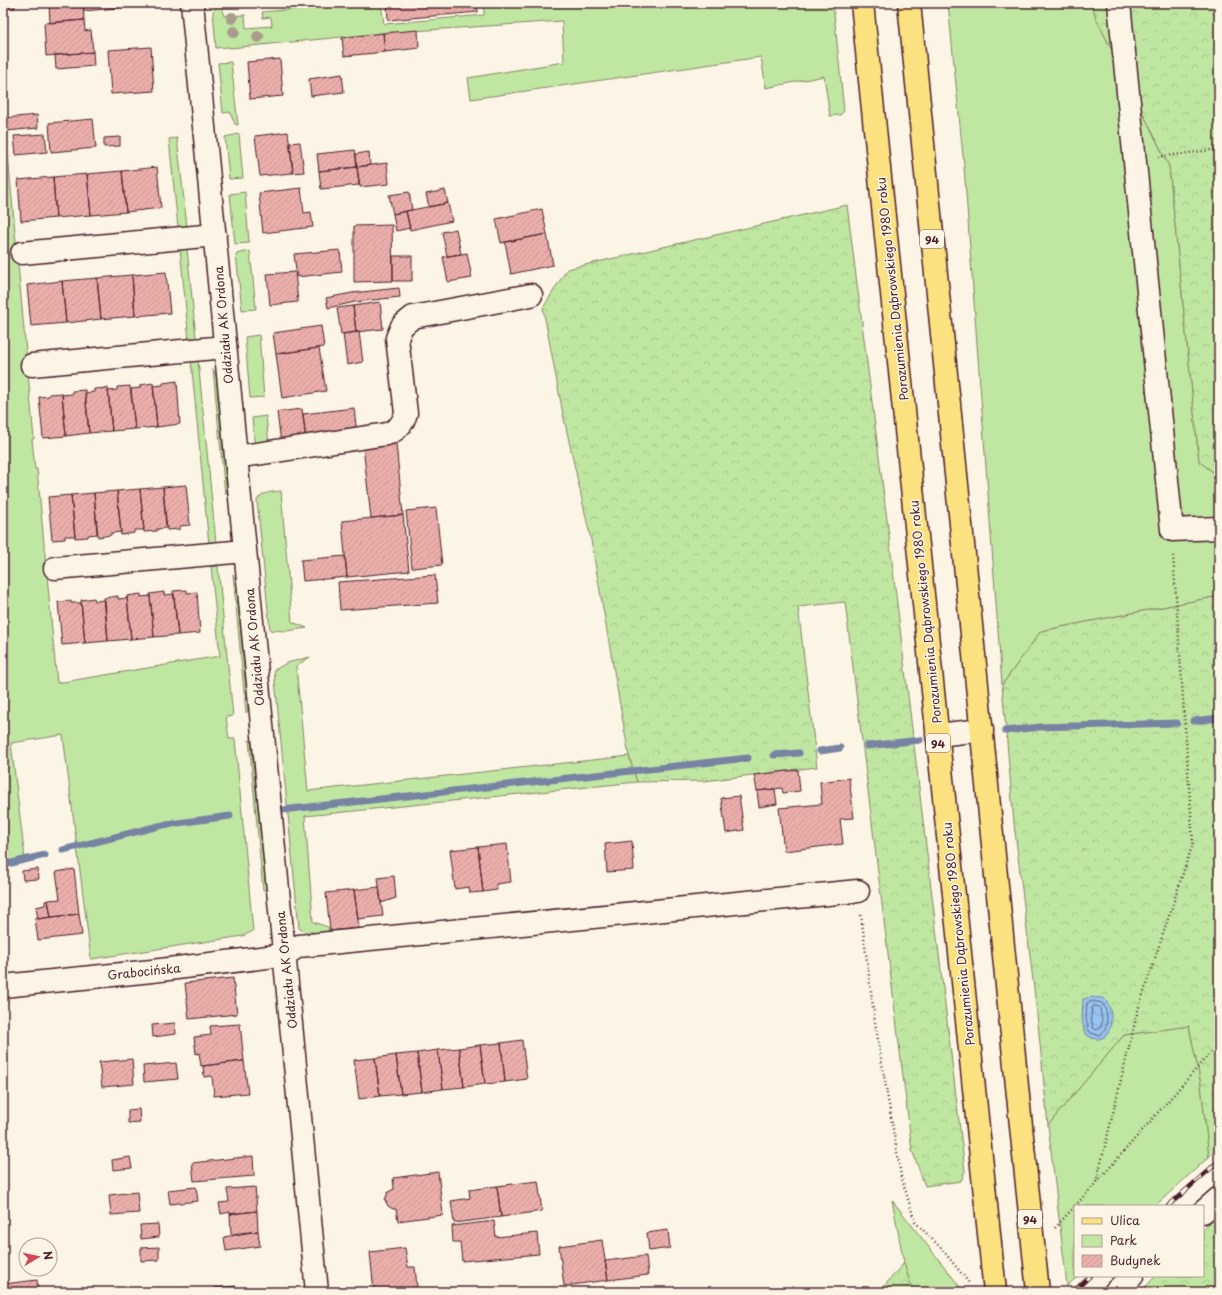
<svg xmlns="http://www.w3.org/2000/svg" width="1222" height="1295" viewBox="0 0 1222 1295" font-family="'Playpen Sans',sans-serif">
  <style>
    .green { fill: #c0e7a2; stroke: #858366 }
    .forest { fill: url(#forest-crowns); stroke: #858366 }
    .water { fill: url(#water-waves); stroke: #7783a2 }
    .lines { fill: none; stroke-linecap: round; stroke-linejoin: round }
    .shore { stroke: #68617a; stroke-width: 1 }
    .stream { stroke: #7783a2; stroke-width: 7 }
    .building { fill: url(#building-hatch); stroke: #4a1f2b }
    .minor-casing { stroke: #4a1f2b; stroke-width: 25 }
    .major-casing { stroke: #4a1f2b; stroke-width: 25 }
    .path { stroke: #4a1f2b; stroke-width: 2.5; stroke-dasharray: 1 3; stroke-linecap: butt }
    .minor { stroke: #fcf5e5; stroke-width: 22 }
    .major { stroke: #fbe180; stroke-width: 22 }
    .rail-casing { stroke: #4a1f2b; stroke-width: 4.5 }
    .rail { stroke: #fcf5e5; stroke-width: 3; stroke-dasharray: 9; stroke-linecap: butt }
    .major-bridge-casing { stroke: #4a1f2b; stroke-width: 25; stroke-linecap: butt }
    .major-bridge { stroke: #fbe180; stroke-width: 22 }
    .tree { fill: #ab9b8f }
    .labels { text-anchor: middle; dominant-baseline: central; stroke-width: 3; stroke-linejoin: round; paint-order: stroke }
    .shield { fill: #fcf5e5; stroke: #7f5f63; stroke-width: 1 }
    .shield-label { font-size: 11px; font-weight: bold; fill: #4a1f2b }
    .street-label { font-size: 12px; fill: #4a1f2b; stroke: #fcf5e5 }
  </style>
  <defs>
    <pattern id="forest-crowns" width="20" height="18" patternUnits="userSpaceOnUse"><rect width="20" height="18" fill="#c0e7a2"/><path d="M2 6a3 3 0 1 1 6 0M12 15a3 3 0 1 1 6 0" fill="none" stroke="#a6c68c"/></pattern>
    <pattern id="water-waves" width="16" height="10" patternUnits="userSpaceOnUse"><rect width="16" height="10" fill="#95c5f1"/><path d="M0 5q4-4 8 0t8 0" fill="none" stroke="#82a9cf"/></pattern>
    <pattern id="building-hatch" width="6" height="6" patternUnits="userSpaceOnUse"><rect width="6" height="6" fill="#ebafab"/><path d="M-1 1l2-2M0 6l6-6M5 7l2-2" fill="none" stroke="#cb9693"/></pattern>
  </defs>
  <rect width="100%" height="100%" fill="#fcf5e5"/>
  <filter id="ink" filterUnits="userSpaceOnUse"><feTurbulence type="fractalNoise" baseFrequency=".025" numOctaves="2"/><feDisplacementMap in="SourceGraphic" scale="8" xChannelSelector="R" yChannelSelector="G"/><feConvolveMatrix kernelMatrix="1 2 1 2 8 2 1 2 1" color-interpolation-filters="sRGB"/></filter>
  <g filter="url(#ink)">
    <path class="green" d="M222,3l2,13 21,-1 1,13 26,-2 -1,-9 -8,1 -1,-6 102,-9h17l3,21 100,-9v-12h349l11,108 -4,4 -10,1 -6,-40 -58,12 -5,-31 -290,42 -3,-21 96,-16 -2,-41 -179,12 -153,15 -2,-1 -12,1 -3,-37 6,-7z
      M948,3h143l6,17 72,146 30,295 20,16v119l-178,35 -39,54 -38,-519z
      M231,62l7,63 -3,-1 -5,-12 -7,1 -5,-50z
      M3,101l31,338h-2l3,30h2l20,214 163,-27 -9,-90h7l15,150 -7,1 3,22h6l18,192 -10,5 -152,23 -28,-224 -52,8 14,116 -22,3z
      M239,134l4,44 -14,1 -4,-42z
      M177,138l10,89 -9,1 -9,-89z
      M245,192l4,51 -14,1 -5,-50z
      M180,248l7,1 9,89 -7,3z
      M250,251l6,58 -14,1 -6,-56z
      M259,335l5,62 -14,1 -5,-61z
      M191,360h7l18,183 -7,2z
      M213,369l3,7 11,118h-2z
      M266,416l3,29 -14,5 -3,-32z
      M281,491l11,131 15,6 -21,3 -16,-1 -13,-130c5,-8 15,-8 24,-9z
      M233,574l3,7 12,130 -2,2z
      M310,657l-14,9 12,125 321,-35 8,26 -332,34 8,106 15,5 1,8 -15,1 -1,-4h-8l-6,-4 -25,-258 13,-7z
      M249,740l2,1 15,149h-3z
      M1189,1026l12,58 8,73 -54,49h-80v70h3l-11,10 -19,-161 76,-90z
      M892,1200l72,92h-51l-9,-29z"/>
    <path class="forest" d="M1091,3h128v474l-20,-16 -30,-295 -72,-146z
      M847,205l40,315 78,651 -4,10 -36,5 -13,-36 -67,-548 -47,5 19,160 -113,14 -67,1 -8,-26 -38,-216 -28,-126 -20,-106 24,-39z
      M1219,596v547l-10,14 -8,-73 -12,-58 -65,9 -76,90 -11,-111 -23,-191 -12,-138 39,-54z
      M1219,1213v79h-79l16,-16h47v-47z
      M904,1263l9,29h-34z"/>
    <path class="water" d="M1092,997c4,1 10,0 12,2 12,8 11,55 -19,35l-3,-15 1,-20z"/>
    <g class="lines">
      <path class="shore" d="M1093,1001l9,2c9,9 6,43 -13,28l-3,-13 1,-15z
        M1094,1006l5,1 1,2c1,7 5,16 -3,21l-4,-2 -2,-10 1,-10z"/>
      <path class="stream" d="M1193,721l26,-3
        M1005,731l35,-4 137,-4
        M867,746l53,-6
        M820,751l20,-3
        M774,755l25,-2
        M273,811l475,-53
        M63,850l100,-25 67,-9
        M3,865l42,-10"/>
    </g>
    <path class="building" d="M3,3h11l1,5 -12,1z
      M49,3h34l1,17 -34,3z
      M83,3h55l1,3 -55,5z
      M387,3h90l1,9 -90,8z
      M84,20l1,11 6,-1 2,22 -47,4 -2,-33z
      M418,30l1,18 -34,4 -2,-19z
      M383,33l2,19 -41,4 -2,-18z
      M151,47l3,44 -43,3 -3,-44z
      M93,52l1,14 -38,3 -1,-14z
      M280,59l3,37 -33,3 -3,-37z
      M342,74l2,18 -33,4 -2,-17z
      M37,115l1,13 -32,3 -1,-13z
      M93,119l3,29 -45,4 -2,-29z
      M288,132l5,41 -33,3 -5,-40z
      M45,134l2,18 -31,3 -2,-19z
      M120,137v9l-16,1v-9z
      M300,142l4,30 -11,1 -3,-30z
      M355,150l2,17 -38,4 -2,-17z
      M369,152l1,13 -13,2 -1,-13z
      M387,163l2,21 -29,3 -3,-20z
      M157,167l4,41 -35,4 -4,-41z
      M357,167l2,18 -38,4 -2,-18z
      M122,171l4,41 -35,3 -4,-41z
      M87,174l4,41 -35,3 -3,-41z
      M53,177l3,41 -35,3 -3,-41z
      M301,188l3,25 7,-1 2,15 -50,6 -4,-40z
      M445,190l3,13 -19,4 -3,-13z
      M409,192l3,18 -19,4 -4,-19z
      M448,203l4,18 -42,9 -4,-19z
      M542,209l5,25 -46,9 -5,-24z
      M406,211l4,17 -14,3 -3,-17z
      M392,225l1,56 -39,1v-56z
      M456,229l5,25 -14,2 -5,-24z
      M547,234l6,31 -42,9 -6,-32z
      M340,250l2,22 -45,5 -3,-23z
      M467,253l5,25 -24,4 -5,-25z
      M393,256h19v25h-19z
      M166,272l4,41 -35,3 -3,-41z
      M295,272l3,30 -28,3 -3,-31z
      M132,275l3,41 -34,3 -4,-41z
      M97,278l4,41 -35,4 -4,-42z
      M62,281l4,42 -35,3 -4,-41z
      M399,288l1,9 -45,5 -27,6 -2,-10 26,-5z
      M380,302l3,27 -27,3 -3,-26z
      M353,306l3,26 -15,2 -4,-26z
      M321,326l3,21 -48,7 -3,-21z
      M359,332l4,30 -16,3 -4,-31z
      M319,348l7,43 -44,7 -6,-44z
      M177,381l3,43 -23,3 -4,-41 10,-1v-2z
      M153,383l4,44 -22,2 -4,-40 9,-1v-3z
      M130,386l5,43 -23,2 -4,-40 9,-1v-3z
      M108,388l4,43 -23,2 -4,-40 9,-1v-3z
      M85,390l4,43 -23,3 -4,-41 10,-1v-3z
      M62,393l4,43 -23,2 -4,-41 10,-1v-2z
      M354,408l3,26 -51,6 -3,-26z
      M302,409l4,31 -25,3 -4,-31z
      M396,443l7,72 -32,3 -8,-72z
      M186,485l4,40 -10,1v3l-13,1 -4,-43z
      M163,487l3,41 -9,1v2l-13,1 -4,-43z
      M140,489l4,41h-10v3l-13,2 -4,-44z
      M117,491l4,41 -10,1v2l-13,2 -4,-44z
      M94,493l3,41 -9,1v2l-13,1 -4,-43z
      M71,495l4,41h-10v3l-13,1 -4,-43z
      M436,508l6,57 -30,3 -6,-57z
      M403,515l6,56 -62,6 -5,-56z
      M345,556l2,21 -44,4 -2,-21z
      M435,575l3,28 -98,7 -2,-28z
      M187,590v3l10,-1 3,41 -22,2 -5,-44z
      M164,592v3l10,-1 4,41 -24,2 -4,-43z
      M141,594v3l9,-1 4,41 -23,2 -4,-43z
      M118,596v3l9,-1 4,41 -23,2 -4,-43z
      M94,598l1,3 10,-1 3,41 -23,2 -4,-43z
      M71,601v2h10l4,40 -23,2 -4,-43z
      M798,770l2,21 -17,2 -1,-5 -25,3 -3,-16z
      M849,778l5,40 -14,1 3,25 -59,7 -5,-43 43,-4 -2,-22z
      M775,789l2,15 -18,3 -2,-16z
      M739,796l5,34 -18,3 -5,-35z
      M632,841l2,29 -27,2 -2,-28z
      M507,844l4,38 -15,2 1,6 -14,2 -5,-45z
      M478,847l5,45 -13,1 -1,-6 -14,2 -5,-39z
      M38,869l1,10 -16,1 -1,-9z
      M74,869l5,45 -28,3 -3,-17 12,-1 -4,-27z
      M394,876l2,22 -15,5 -3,-25z
      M379,887l4,29 -25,3 -4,-29z
      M354,890l5,38 -29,3 -4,-38z
      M48,900l3,17 -13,2 -2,-12 9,-2v-4z
      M79,914l3,21 -44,5 -3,-21z
      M233,978l4,36 -48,5 -4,-36z
      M175,1023l1,11 -23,3 -1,-12z
      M240,1024l4,37 -43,5 -2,-13 -3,1 -2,-17 17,-2 -1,-9z
      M522,1040l5,39 -22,3 -4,-39z
      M501,1043l4,39 -20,2 -5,-39z
      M480,1045l5,39 -21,3 -5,-39z
      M459,1048l5,39 -21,2 -5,-39z
      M438,1050l5,39 -21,3 -5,-39z
      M417,1053l5,39 -21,2 -5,-39z
      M396,1055l5,39 -21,2 -5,-38z
      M375,1058l5,38 -21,3 -5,-39z
      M132,1059l2,25 -32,3 -3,-25z
      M244,1061l4,32 -34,3 -2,-20 -8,1 -1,-11z
      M176,1063l2,16 -34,3 -1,-16z
      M139,1109l1,13 -12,1v-13z
      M253,1156l1,20 -60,5 -2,-18z
      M130,1157l2,11 -19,2 -1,-10z
      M438,1172l5,43 -45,6 -2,-12h-3l-5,-3 -3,-6 3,-8 6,-3 -1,-11z
      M538,1181l4,30 -41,6 -4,-31z
      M497,1186l4,31 -47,6 -3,-22 19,-3 -1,-8z
      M196,1187l2,14 -28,3 -2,-14z
      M255,1187l2,24 -27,3v-2l-9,2 -2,-11 10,-1 -2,-13z
      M137,1192l2,21 -28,2 -2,-20z
      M257,1211l1,20 -27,3 -1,-20z
      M494,1221l2,16 41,-4 2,21 -77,7 -2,-19h-7l-1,-16z
      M158,1224l1,13 -18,2 -1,-14z
      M668,1230l2,18 -21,3 -2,-18z
      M258,1231l2,15 -34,5 -2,-14z
      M602,1240l6,40 -44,6 -5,-40z
      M159,1247v13l-18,1v-13z
      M405,1248l3,19h7l2,20 -43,5 -4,-40z
      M646,1256l2,19 -40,5 -3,-19z
      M37,1280l1,12h-35v-8z
      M236,1286l1,6h-23v-4z"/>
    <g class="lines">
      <defs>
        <path id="minor" d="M192,3l125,1289
          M1119,3l53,527 47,-2
          M22,253l193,-18
          M32,365l193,-18
          M236,457l151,-23c11,-4 16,-10 19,-21l-9,-75 5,-12 11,-9 118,-22
          M55,568l190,-17
          M937,735l45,-5
          M3,986l149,-15 132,-16 15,-9 559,-55
          M1203,1212l16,-14
          M1115,1292l17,-16"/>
        <path id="major" d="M862,3l133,1289
          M909,3l114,1143"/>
      </defs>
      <use href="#minor" class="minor-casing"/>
      <use href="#major" class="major-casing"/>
      <path class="path" d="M1158,157l61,-8
        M861,915l14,107 26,154 14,46 26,26 29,36
        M1097,1182l122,-139
        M1075,1206l21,-23 42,-173 55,-167 -20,-289
        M1055,1228l20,-22"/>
      <use href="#minor" class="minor"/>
      <use href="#major" class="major"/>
      <defs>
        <path id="rail" d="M1168,1206l51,-45
          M1073,1292l17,-16"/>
      </defs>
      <use href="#rail" class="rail-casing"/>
      <use href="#rail" class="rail"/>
      <defs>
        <path id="major-bridge" d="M1023,1146l15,146"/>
      </defs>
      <use href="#major-bridge" class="major-bridge-casing"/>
      <use href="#major-bridge" class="major-bridge"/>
    </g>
    <g class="tree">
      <circle cx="232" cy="18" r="6"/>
      <circle cx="234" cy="32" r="6"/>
      <circle cx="258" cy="37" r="6"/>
    </g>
  </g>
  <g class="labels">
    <g class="shield">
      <rect x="920" y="230" width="24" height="18" rx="3"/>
      <rect x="926" y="734" width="24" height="18" rx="3"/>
      <rect x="1018" y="1210" width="24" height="18" rx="3"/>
    </g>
    <g class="shield-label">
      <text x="932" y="239">94</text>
      <text x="938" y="743">94</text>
      <text x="1030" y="1219">94</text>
    </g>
    <g class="street-label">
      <text transform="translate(892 289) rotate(-96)">Porozumienia Dąbrowskiego 1980 roku</text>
      <text transform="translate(223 325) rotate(-95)">Oddziału AK Ordona</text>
      <text transform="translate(925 612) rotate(-96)">Porozumienia Dąbrowskiego 1980 roku</text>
      <text transform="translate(254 647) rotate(-95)">Oddziału AK Ordona</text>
      <text transform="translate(958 934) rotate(-96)">Porozumienia Dąbrowskiego 1980 roku</text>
      <text transform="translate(286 970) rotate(-96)">Oddziału AK Ordona</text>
      <text transform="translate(144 971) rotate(-6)">Grabocińska</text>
    </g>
  </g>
  <rect width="1222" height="1295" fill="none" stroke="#fcf5e5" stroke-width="16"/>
  <rect x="8" y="8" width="1206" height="1279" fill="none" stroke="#4a1f2b" stroke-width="1.5" filter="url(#ink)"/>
  <rect x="1074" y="1205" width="130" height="72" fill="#fcf5e5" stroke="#b59f9b"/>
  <rect x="1082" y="1218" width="20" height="6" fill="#fbe180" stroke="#b59f9b"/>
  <text x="1110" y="1225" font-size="12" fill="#4a1f2b">Ulica</text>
  <rect x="1082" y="1235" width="20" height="12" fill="#c0e7a2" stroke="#b59f9b"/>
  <text x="1110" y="1245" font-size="12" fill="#4a1f2b">Park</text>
  <rect x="1082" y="1255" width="20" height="12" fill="url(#building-hatch)" stroke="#b59f9b"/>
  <text x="1110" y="1265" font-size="12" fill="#4a1f2b">Budynek</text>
  <g transform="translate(38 1257) rotate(81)"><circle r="19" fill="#fcf5e5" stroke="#b59f9b"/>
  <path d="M0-3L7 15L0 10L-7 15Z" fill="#d1495b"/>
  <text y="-6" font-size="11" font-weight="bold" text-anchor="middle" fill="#4a1f2b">N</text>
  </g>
</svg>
